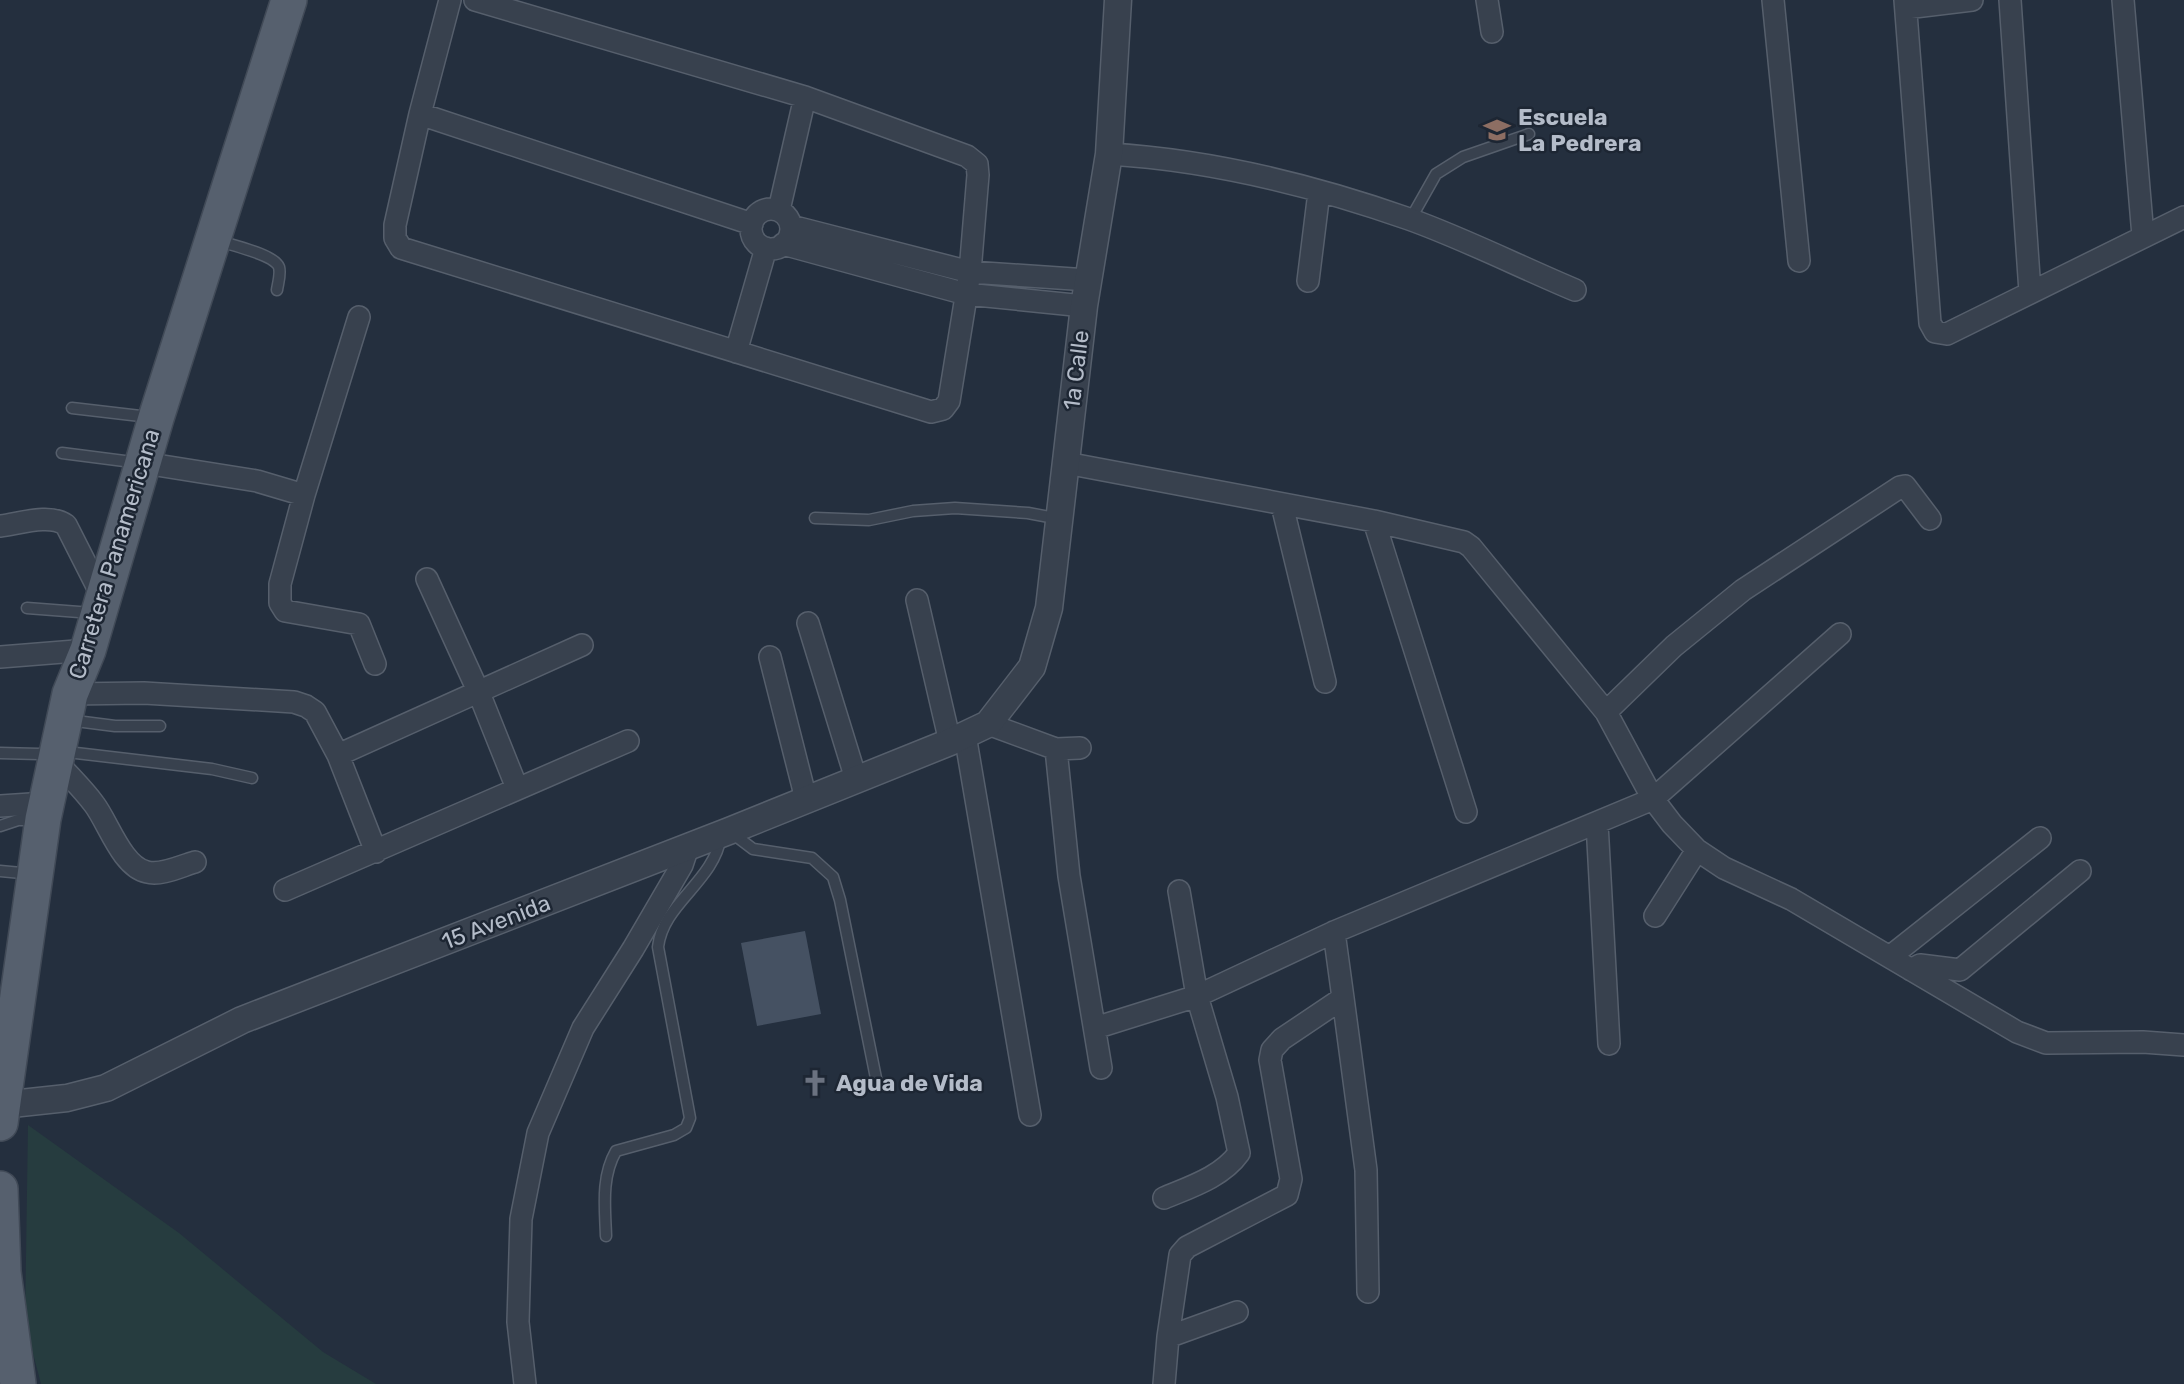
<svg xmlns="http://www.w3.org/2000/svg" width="2184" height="1384" viewBox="0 0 2184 1384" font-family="Rubik,sans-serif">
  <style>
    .green { fill: #263c3f }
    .building { fill: #455162 }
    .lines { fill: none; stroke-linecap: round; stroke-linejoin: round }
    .service-casing { stroke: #565f6c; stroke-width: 13 }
    .minor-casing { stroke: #565f6c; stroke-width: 24 }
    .tertiary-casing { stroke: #565f6c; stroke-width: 29 }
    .primary-casing { stroke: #414a57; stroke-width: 38 }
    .service { stroke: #38414e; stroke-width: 10 }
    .minor { stroke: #38414e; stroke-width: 21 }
    .tertiary { stroke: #38414e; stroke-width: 26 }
    .primary { stroke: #56606e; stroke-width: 35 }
    .labels { text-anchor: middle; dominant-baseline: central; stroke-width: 5; stroke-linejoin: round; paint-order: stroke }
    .poi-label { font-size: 23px; font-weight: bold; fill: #b4bcc9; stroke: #1d2633; text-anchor: start }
    .street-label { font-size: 23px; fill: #b4bcc9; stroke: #1d2633 }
  </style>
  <rect width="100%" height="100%" fill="#242f3e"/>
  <path class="green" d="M28,1125l151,108 144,119 53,32h-335l-16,-61z"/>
  <path class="building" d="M805,931l16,83 -64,12 -16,-83z"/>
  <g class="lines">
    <defs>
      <path id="service" d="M1410,220l26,-46 27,-17 66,-23
        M216,240c14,5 58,14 63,27 2,7 -1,16 -2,23
        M72,408l77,9
        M62,453l78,10
        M815,518l54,2 44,-9 42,-3 73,5 32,6
        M27,608l65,5
        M68,720l47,6h45
        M0,753l39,1 20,-3 153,18 40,9
        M0,826l18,-6h20
        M732,833l21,16 59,9 21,19 7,23 37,183
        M0,871l32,3
        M606,1236c-1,-29 -5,-59 10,-85l58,-16 12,-7 4,-10 -32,-171c5,-44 56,-65 63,-111"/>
      <path id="minor" d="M450,0l-30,114 -25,111v13l6,10 530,164 12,-3 6,-8 21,-129 8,-97 -1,-11 -10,-8 -162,-59 -330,-97
        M1487,0l5,32
        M1773,0l26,261
        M1905,0l25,323 5,9 12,2 237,-117
        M2010,0l20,292
        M2123,0l20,236
        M1906,8l66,-8
        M420,114l332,110
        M1109,154c102,6 203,31 300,65 56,20 111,48 166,71
        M751 229a20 20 0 1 1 40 0a20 20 0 1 1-40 0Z
        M779,210l26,-113
        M791,226l179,46 118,8
        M783,244l183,50 118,12
        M1308,281l11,-89
        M736,352l30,-104
        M144,463l113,18 47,14 55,-178
        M1066,463l308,58 90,21 7,5 135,165 47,87 19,25 25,26 27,18 67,31 226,133 29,11 97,-1 41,3
        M304,495l-24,89v19l5,8 74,13 16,40
        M1282,505l43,177
        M1374,521l92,291
        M0,526c18,-2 50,-13 66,-1l36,71
        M427,579l52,114 38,95
        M917,600l33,142
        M808,623l48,156
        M0,657l88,-7
        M770,657l36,142
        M70,694l74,-1 150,9 12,4 9,6 23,43 38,97
        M1606,712l68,-66 69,-56 157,-103 5,-1 25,33
        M988,724l68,25 24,-1
        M965,735l65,380
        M1056,749l13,127 32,192
        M338,755l244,-110
        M57,762c12,14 26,27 37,42 14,18 28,63 53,68 14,4 34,-6 48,-10
        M0,806l46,-3
        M1597,823l12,221
        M285,890l343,-149
        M1655,916l42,-66
        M1891,956l149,-118
        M1911,970l9,-5 40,5 120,-99
        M1343,998l23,172 2,122
        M1095,1028l102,-32 137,-64 319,-133 187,-165
        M1164,1198c26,-11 58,-21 75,-45l-12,-56 -30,-101 -18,-105
        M1237,1312l-69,25 12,-82 7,-8 100,-52 4,-16 -21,-119 2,-10 10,-11 61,-41 -9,-66
        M525,1384l-7,-62 3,-103 17,-86 45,-105 50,-79 49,-84 6,-18
        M1164,1384l4,-47"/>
      <path id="tertiary" d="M2,1105l65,-7 39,-10 136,-68 487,-189 221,-89 38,-18 44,-57 17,-59 35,-302 25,-152 9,-154"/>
      <path id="primary" d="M0,1123l43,-304 27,-125 18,-44 68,-232 133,-418
        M0,1189l3,83 15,112"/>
    </defs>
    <use href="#service" class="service-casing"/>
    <use href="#minor" class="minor-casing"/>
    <use href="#tertiary" class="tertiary-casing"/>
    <use href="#primary" class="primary-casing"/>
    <use href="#service" class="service"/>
    <use href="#minor" class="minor"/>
    <use href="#tertiary" class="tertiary"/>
    <use href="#primary" class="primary"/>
  </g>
  <defs>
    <symbol id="school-bare" viewBox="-9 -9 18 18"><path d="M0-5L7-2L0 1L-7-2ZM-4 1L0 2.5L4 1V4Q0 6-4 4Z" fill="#8d6e63" stroke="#1d2633" stroke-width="2.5" paint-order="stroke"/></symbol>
    <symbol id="church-bare" viewBox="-9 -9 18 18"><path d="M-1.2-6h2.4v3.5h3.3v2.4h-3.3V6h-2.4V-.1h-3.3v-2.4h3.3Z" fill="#6b7280" stroke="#1d2633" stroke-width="2.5" paint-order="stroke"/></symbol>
  </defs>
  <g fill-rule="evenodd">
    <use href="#school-bare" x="1478" y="111" width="38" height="38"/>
    <use href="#church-bare" x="796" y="1064" width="38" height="38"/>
  </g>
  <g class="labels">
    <g class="poi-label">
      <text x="1518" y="117">Escuela<tspan x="1518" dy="26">La Pedrera</tspan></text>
      <text x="836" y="1083">Agua de Vida</text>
    </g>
    <g class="street-label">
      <text transform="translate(1076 370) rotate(-83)">1a Calle</text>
      <text transform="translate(114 554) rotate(-73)">Carretera Panamericana</text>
      <text transform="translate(496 922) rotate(-21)">15 Avenida</text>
    </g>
  </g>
</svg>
